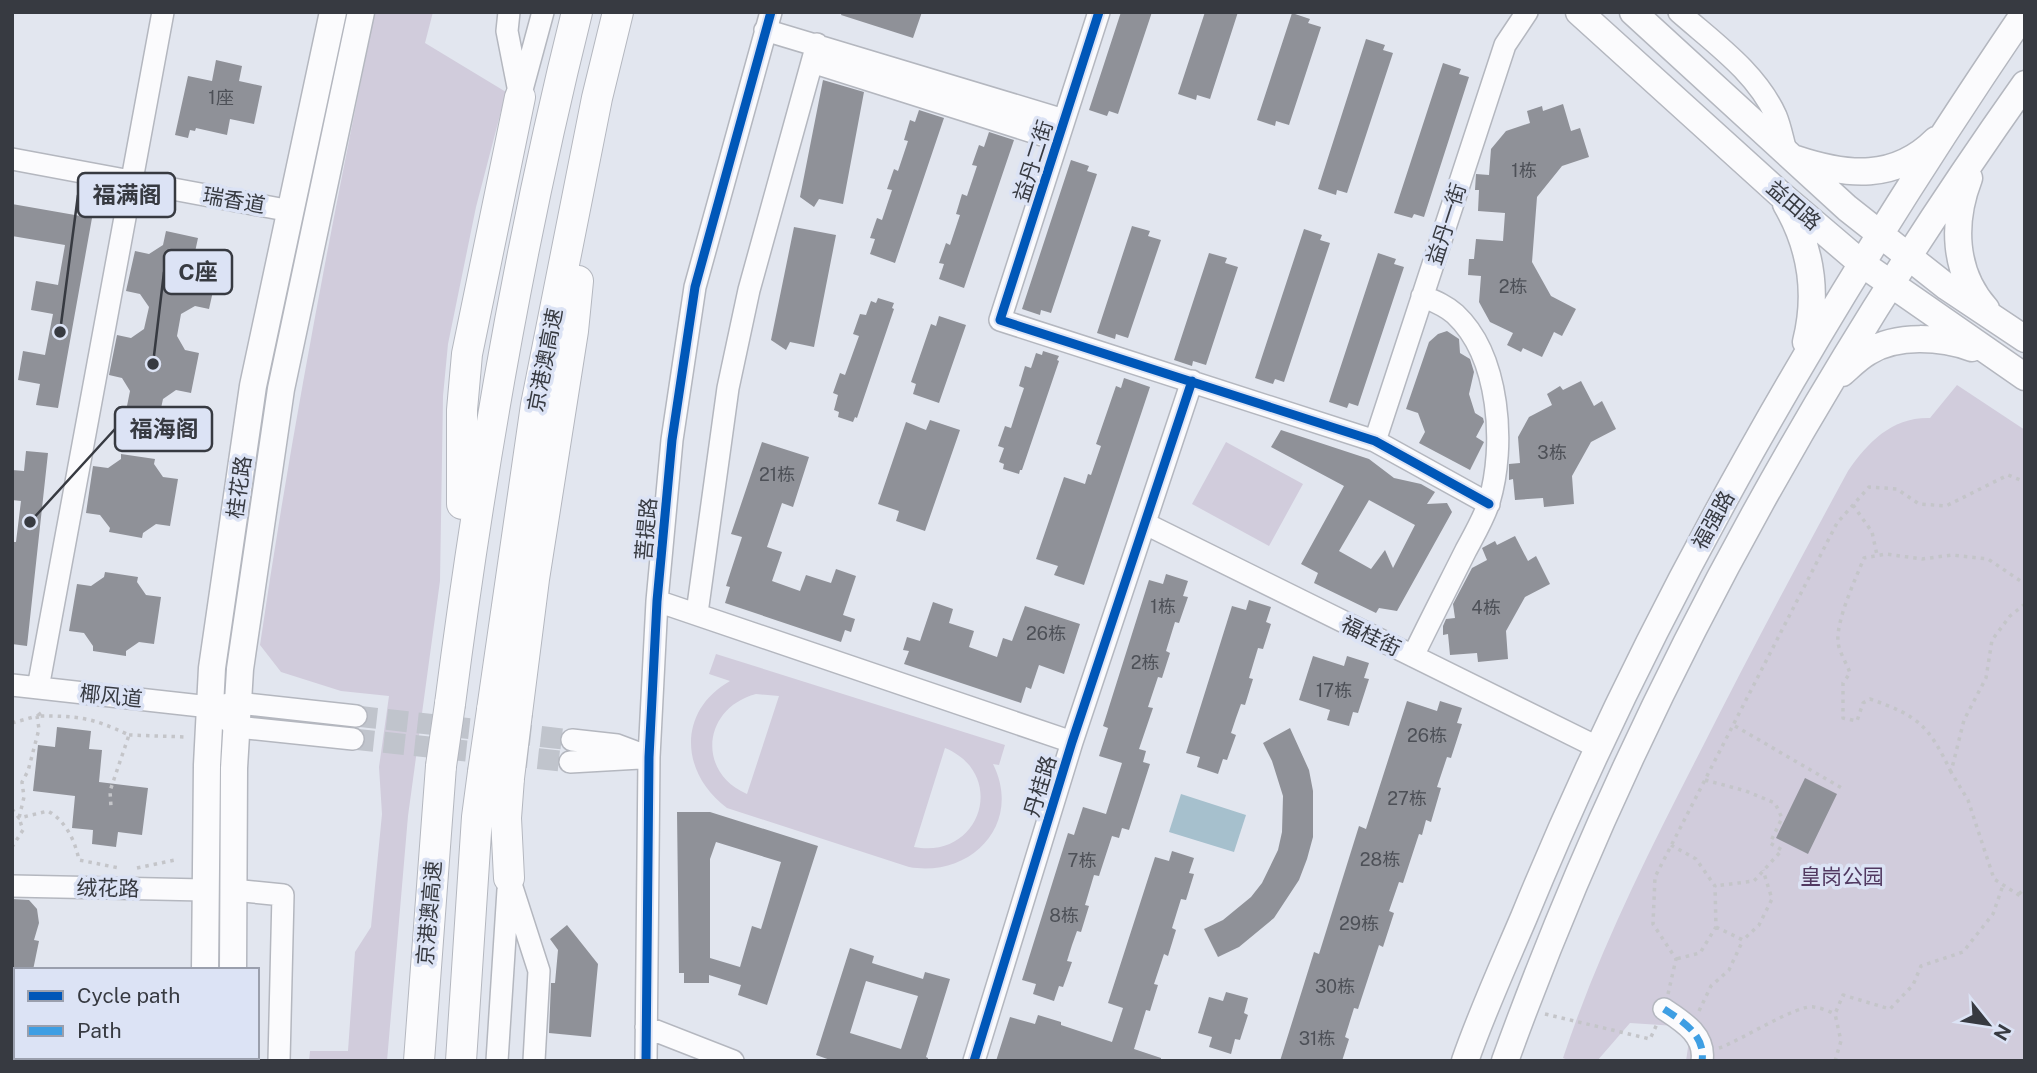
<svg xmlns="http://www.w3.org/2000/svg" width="2037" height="1073" viewBox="0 0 2037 1073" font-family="'Public Sans','Noto Sans SC',sans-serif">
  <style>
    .green { fill: #d1ccdc; fill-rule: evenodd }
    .water { fill: #a6c0cd }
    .building { fill: #8f9198; fill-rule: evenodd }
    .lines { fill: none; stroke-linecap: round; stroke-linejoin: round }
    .minor-tunnel { stroke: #c0c4cc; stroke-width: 21; stroke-dasharray: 21 10; stroke-linecap: butt }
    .minor-casing { stroke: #b4b7bf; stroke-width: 24 }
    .major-casing { stroke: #b4b7bf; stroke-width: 29 }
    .highway-casing { stroke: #b4b7bf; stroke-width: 32 }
    .path { stroke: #c4c5c9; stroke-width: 3.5; stroke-dasharray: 3.5 5; stroke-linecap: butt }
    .minor { stroke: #fbfbfd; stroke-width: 21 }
    .major { stroke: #fbfbfd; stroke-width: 26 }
    .highway { stroke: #fbfbfd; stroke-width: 30 }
    .highway-bridge-casing { stroke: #b4b7bf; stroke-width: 32; stroke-linecap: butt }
    .highway-bridge { stroke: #fbfbfd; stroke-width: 30 }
    .quiet { stroke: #3e9ee3; stroke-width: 7; stroke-dasharray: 14 7; stroke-linecap: butt }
    .cycleway-casing { stroke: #dce3f5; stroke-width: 13 }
    .cycleway { stroke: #0057b8; stroke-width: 9 }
    .labels { text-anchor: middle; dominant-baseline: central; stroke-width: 7; stroke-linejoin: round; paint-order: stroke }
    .number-label { font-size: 18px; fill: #4d5057 }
    .street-label { font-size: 21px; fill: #373a41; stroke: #dce3f5 }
    .park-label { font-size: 21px; fill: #513961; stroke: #dce3f5 }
    .leader { fill: none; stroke: #373a41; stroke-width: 2.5 }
    .callout-dot { fill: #373a41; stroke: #dce3f5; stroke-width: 2.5 }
    .callout { fill: #dce3f5; stroke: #373a41; stroke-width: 2.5 }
    .callout-label { font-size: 23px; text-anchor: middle; font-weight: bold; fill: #373a41 }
  </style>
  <rect width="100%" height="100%" fill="#e2e6ef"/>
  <path class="green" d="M375,12h58l-8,31 81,49 -30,115 -28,137 -5,52 -3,185 -32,235 -21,245h-78l1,-10h38l7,-99 16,-25 11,-113 -3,-47 10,-71 -48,-5 -60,-19 -21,-27c31,-212 72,-423 115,-633z
    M1957,385l68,45v631h-339l5,-34 -61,-4 -33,38h-27l-7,-3c36,-108 87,-209 139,-310 47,-93 96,-185 146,-277 20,-29 44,-54 82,-53z
    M1226,442l77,42 -34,62 -77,-42z
    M716,654l289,91 -6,20 -6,-1c30,60 -22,114 -84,103l-182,-59c-47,-35 -50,-97 3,-127l-21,-7zM756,694l23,2 -32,98c-51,-22 -44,-86 9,-100zM945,748c63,26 36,112 -31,99z"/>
  <path class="water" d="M1181,794l65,21 -12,37 -65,-20z"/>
  <path class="building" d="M842,12h80l-9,26 -72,-23z
    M1121,12h31l-34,102 -9,-3 -2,5 -18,-6z
    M1205,12h33l-28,87 -13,-4 -1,5 -18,-6z
    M1292,13l18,6 -2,4 13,4 -32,98 -13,-4 -1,5 -18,-6z
    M1366,39l19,6 -2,5 10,3 -46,140 -10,-3 -1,5 -18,-6z
    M216,60l26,6 -3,15 23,5 -8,38 -24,-5 -3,16 -31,-7 -1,3 -5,-1 -2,8 -13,-3 13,-59 24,5z
    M1443,63l18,6 -2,5 10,3 -45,140 -10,-3 -2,4 -18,-5z
    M823,80l41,12 -21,112 -24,-5 -5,8 -14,-10z
    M1563,104l8,27 9,-3 9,29 -27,9 -25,31 -5,65 19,34 25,13 -14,27 -8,-4 -12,25 -19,-9 -2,4 -14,-7 6,-12 -23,-11 -11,-20 2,-26 -13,-1 1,-16h5l2,-20 27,2 2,-28 -27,-2 1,-21h-4l1,-16 13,1 2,-26 15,-18 24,-8 -3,-12 15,-5 1,5z
    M919,110l25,8 -49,145 -25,-9 5,-15 -5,-1 7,-20 5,2 10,-30 -5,-1 7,-20 4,2 10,-30 -4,-1 6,-20 5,2z
    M989,132l25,8 -50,148 -25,-9 5,-15 -5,-1 7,-20 4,2 10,-30 -4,-1 6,-20 5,2 10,-30 -5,-1 7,-20 5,2z
    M1071,160l18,6 -2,5 10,3 -46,139 -10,-3 -1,5 -18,-6z
    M12,204l80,14 -34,190 -22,-3 4,-21 -22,-4 5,-29 22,4 8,-41 -22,-4 5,-29 22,4 7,-40 -53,-9z
    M1132,226l18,5 -2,5 13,4 -33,98 -12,-4 -1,5 -18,-6z
    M794,227l42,8 -22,112 -24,-5 -4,8 -15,-10z
    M1304,229l18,6 -2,5 10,3 -46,139 -9,-3 -2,5 -18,-6z
    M166,231l32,7 -3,14 9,14 14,3 -9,40 -14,-3 -14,8 -4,22 8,14 14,3 -8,40 -15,-3 -13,9 -3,14 -33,-7 3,-15 -8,-13 -13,-3 8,-40 14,3 13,-9 5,-22 -9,-13 -14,-3 9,-40 14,3 14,-9z
    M1209,253l18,5 -2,5 13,4 -32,98 -13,-4 -1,5 -18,-6z
    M1378,253l18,6 -2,5 10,3 -46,139 -9,-3 -2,5 -18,-6z
    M878,298l16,5 -2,5 2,1 -37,109 -2,-1 -2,5 -15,-5 1,-5 -5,-2 4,-15 -5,-2 7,-20 5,2 14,-39 -6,-2 7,-20 6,1 5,-14 5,2z
    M939,316l27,9 -27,78 -26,-9 3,-10 -5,-2 20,-58 5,2z
    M1447,331l12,8 1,14 10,6 4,13 -5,22 6,19 8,5 1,4 -8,15 8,5 -14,28 -51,-27 6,-11 -7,-19 -12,-4 23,-67 9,-8z
    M1043,351l16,5 -2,4 2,1 -37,109h-2l-1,4 -16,-5 1,-5 -5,-2 5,-14 -6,-2 7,-20 6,2 7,-22 6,-18 -5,-2 6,-20 6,2 5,-15 6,2z
    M1124,378l26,9 -66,198 -30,-10 4,-9 -22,-7 28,-82 21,7 3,-10 3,1 10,-29 -5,-2 20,-58 5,2z
    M1581,381l13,25 8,-5 14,28 -25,13 -19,34 2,28 -30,3 -1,-9 -28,2 -2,-21 -4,1v-16l11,-1 -2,-26 11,-20 23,-12 -5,-11 13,-8 3,4z
    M930,420l30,10 -35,101 -29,-10 3,-10 -21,-7 28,-82 20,8z
    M1281,430l88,29 25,19 27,6 14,8 -8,12 20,-1 5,9 -55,99 -18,-3 -3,5 -62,-30 4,-10 -17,-9 43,-78 -73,-39zM1369,500l46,25 -22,43 -8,-18 -14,19 -32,-18z
    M762,442l47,15 -16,50 -11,-4 -15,44 15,5 -10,29 28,10 6,-16 25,8 5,-14 20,7 -13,39 12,4 -4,13 -6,-2 -4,12 -116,-39 5,-16 -4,-1 16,-49 -11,-3z
    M26,451l22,2 -21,193 -15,-2v-102h4l5,-41 -9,-1v-30l12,1z
    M121,454l34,5 -1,5 9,13 15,2 -8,47 -14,-2 -13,9 -1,5 -33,-6 1,-4 -10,-13 -14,-2 7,-47 15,2 13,-9z
    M1515,536l13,25 8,-5 14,28 -25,13 -19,34 2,28 -30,3 -1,-9 -27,2 -2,-21 -5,1v-9l3,-7 9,-1 -2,-14 19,-36 15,-8 -5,-12 13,-7 2,4z
    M105,572l33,5 -1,5 9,13 15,2 -7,47 -15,-2 -13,9v5l-33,-5v-5l-9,-13 -15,-2 8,-47 14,2 13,-9z
    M1166,574l22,7 -5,15 5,1 -9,26 -4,-1 -9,29 4,2 -8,25 -4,-1 -10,30 5,1 -14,41 7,2 -3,11 7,2 -21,66 -7,-2 -3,10 -7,-2 -13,40 -5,-1 -9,30 4,1 -8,26 -4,-1 -5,14 -5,16 5,1 -9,25 -4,-1 -5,15 -21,-7 3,-10 -14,-4 46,-147 6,2 9,-28 23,7 16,-51 -23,-7 9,-28 -5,-2 46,-146 14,4z
    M1249,600l22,7 -5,15 5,2 -8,25 -5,-1 -9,30 4,1 -8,26 -4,-1 -5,14 -5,15 5,2 -9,25 -4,-1 -5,15 -21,-7 3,-10 -14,-4 46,-147 14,4z
    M933,602l20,7 -4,14 25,8 -5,16 28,10 6,-19 9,3 13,-35 55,18 -16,50 -25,-9 -8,24 -5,-2 -5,16 -117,-39 5,-13 -6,-1 4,-13 13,4z
    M1313,656l31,10 3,-10 22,7 -5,15 5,1 -11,34 -5,-1 -4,14 -22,-6 3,-10 -31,-10z
    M1407,701l30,10 3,-10 22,7 -5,15 5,1 -11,34 -4,-1 -10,30 4,1 -10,34 -5,-2 -4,15 -3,-1 -16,49 -4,-1 -10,29 5,2 -11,34 -4,-2 -21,64 -4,-1 -9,29 4,2 -7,22h-62l34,-109 5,2 40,-128 7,3z
    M57,727l34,4 -2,18 13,1 -3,32 49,6 -6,47 -24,-3 -2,15 -24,-3 1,-14 -21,-2 3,-32 -42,-5 5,-46 17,2z
    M1290,728l19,42 4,21v46l-6,22 -8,21 -25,38 -35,29 -21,10 -14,-28 19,-9 28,-23 11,-14 16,-33 4,-18 1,-36 -11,-35 -9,-18z
    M1805,778l32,16 -29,60 -32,-16z
    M677,812h33l108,34 -51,159 -29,-10 3,-10 -32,-10v8h-25v-10h-5zM716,842l65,20 -20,67 -9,-3 -12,41 -30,-9v-99z
    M1172,851l22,7 -5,15 5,1 -8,26 -5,-1 -9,29 4,2 -8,26 -4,-2 -10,30 4,1 -8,26 -4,-1 -12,39 27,9v3h-165l14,-44 25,7 3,-9 23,7v3l51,17 11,-34 -15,-5 47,-146 14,4z
    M12,899l17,1 8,9 2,14 -5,17 5,1 -6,29h-21z
    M567,925l31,39 -7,73 -42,-4 2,-50h4l3,-33 -8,-11z
    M850,948l24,8 -2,7 51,16 2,-7 25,7 -24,78 2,1v3h-95l-17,-6zM866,981l52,15 -17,53 -51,-16z
    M1226,992l22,6 -4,15 4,2 -8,25 -5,-1 -4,15 -22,-7 3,-10 -14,-4 11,-36 14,4z"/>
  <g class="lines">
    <path class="minor-tunnel" d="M356,716l216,24
      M353,739l217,23"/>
    <defs>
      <path id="minor" d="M509,12l-2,19 12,61
        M1099,12l-99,308 375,121 114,63
        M1679,12c35,31 77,60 97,104 5,12 7,26 11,38
        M765,30l299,90
        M812,62l246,78
        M520,97l23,-85
        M12,159l279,52
        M1375,441l130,-396 22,-33
        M1146,524l451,223
        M657,601l415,141
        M697,613l31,-225 21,-98 68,-246
        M1413,656c17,-35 35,-70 53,-106 8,-15 18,-32 23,-48 17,-56 11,-146 -34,-188 -10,-9 -21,-13 -33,-18
        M12,685l198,22 28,-4 118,13
        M38,688l125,-676
        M226,719l11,8 116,12
        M572,740l45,5 32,12
        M570,762l70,-4
        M509,878l30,93 -5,90
        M12,886l192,4
        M233,890l50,5 -4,166
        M1664,1009c18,12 42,26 38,52
        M646,1027l87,34
        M497,1061l11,-171
        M646,1061l3,-304 8,-156 15,-161 23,-153 76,-275
        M974,1061l98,-319 120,-361"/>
      <path id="major" d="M1579,12l201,182 81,69 164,114
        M1633,12l214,196 100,79 78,52
        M1796,159c51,17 99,22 140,-19
        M1969,178c-17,44 -16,94 17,131
        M1786,204c25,43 32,90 20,138
        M1842,373c8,-7 17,-16 26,-21 29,-18 73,-15 104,-4
        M205,970l2,-205 5,-97 41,-282 80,-374
        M233,970l1,-202 6,-99 41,-280 80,-377
        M205,1057v4
        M233,1061v-4
        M1465,1061c17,-49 39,-97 59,-144 131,-320 307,-619 501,-905
        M1505,1061c126,-348 307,-676 520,-977"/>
      <path id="highway" d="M462,504v-94l5,-56 53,-257
        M450,704c30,-232 70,-464 127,-692
        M492,710l44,-305 61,-307 21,-86
        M517,713l17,-134 39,-248 5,-50
        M509,778l-3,40 3,60
        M419,1061l22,-295
        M461,1061l16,-244 6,-45"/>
    </defs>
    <use href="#minor" class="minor-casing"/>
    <use href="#major" class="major-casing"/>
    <use href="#highway" class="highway-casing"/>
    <path class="path" d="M1853,505l19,27 5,23
      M2025,604l-15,12 -18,24 -6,38 -22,42 -13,52 17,28 26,79 31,20
      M41,713l-4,3c41,0 54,1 92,19l-19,56 1,16
      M12,723l25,-7 2,13 -11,42 -6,11 2,15 -5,21 4,12 -11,17
      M1735,726l110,64
      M129,735l58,2
      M1951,772c-22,-46 -32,-56 -81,-73l-7,4 -6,18 -14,-3v-35l7,-10c-3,-9 -11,-21 -12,-31 -2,-22 18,-64 26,-84l22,-4 36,5 30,-4 36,4 37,25
      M1705,780l41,11 29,12 7,15 -12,25 12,7 -28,31 -39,5
      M12,809l7,9 29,-7c18,10 27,30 31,49l40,8
      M1671,845l25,14 19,27 1,41 -16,26 -24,6
      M137,868l38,-8
      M2019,894l6,-6
      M1716,927l27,13 16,-15 13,-26 -9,-29
      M1668,994l8,-35 -23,-35 2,-47 182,-354 32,-36 28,2 22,15 27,2 62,-31 17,7
      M1699,1011l12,-25 18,-16 14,-30
      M1545,1014l105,25 7,-15
      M1719,1048c21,-7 78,-44 95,-41 7,1 15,4 21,7
      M1835,1061l6,-20 -6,-27 8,-19 47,14 23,-24 8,-19 42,-14 30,-38 10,-29"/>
    <use href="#minor" class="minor"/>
    <use href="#major" class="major"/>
    <use href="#highway" class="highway"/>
    <defs>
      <path id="highway-bridge" d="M441,766l9,-62
        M483,772l9,-62
        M509,778l8,-65"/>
    </defs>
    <use href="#highway-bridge" class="highway-bridge-casing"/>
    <use href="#highway-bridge" class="highway-bridge"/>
    <path class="quiet" d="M1664,1009c18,12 42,26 38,52"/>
    <defs>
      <path id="cycleway" d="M1099,12l-99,308 375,121 114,63
        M646,1061l3,-304 8,-156 15,-161 23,-153 76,-275
        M974,1061l98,-319 120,-361"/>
    </defs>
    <use href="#cycleway" class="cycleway-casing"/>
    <use href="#cycleway" class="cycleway"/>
  </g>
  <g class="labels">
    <g class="number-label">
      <text x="221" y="97">1座</text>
      <text x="1524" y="170">1栋</text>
      <text x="1513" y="286">2栋</text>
      <text x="1552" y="452">3栋</text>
      <text x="777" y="474">21栋</text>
      <text x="1163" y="606">1栋</text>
      <text x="1486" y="607">4栋</text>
      <text x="1046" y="633">26栋</text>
      <text x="1145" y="662">2栋</text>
      <text x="1334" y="690">17栋</text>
      <text x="1427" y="735">26栋</text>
      <text x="1407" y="798">27栋</text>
      <text x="1380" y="859">28栋</text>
      <text x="1082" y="860">7栋</text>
      <text x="1064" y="915">8栋</text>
      <text x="1359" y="923">29栋</text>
      <text x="1335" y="986">30栋</text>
      <text x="1317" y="1038">31栋</text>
    </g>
    <g class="street-label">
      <text transform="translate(1033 161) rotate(-72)">益丹二街</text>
      <text transform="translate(234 200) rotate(10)">瑞香道</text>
      <text transform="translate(1794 205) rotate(41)">益田路</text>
      <text transform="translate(1446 224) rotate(-72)">益丹一街</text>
      <text transform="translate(545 360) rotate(-79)">京港澳高速</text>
      <text transform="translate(239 487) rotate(-82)">桂花路</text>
      <text transform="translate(1713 520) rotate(-61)">福强路</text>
      <text transform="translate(646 529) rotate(-85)">菩提路</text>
      <text transform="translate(1371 636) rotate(26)">福桂街</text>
      <text transform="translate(111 696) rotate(6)">椰风道</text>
      <text transform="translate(1040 786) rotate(-73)">丹桂路</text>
      <text transform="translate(108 888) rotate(1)">绒花路</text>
      <text transform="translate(429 913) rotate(-85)">京港澳高速</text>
    </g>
    <g class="park-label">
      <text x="1842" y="876">皇岗公园</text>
    </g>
  </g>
  <path class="leader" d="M60 332L78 195M153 364L164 272M30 522L115 429"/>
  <g class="callout-dot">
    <circle cx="60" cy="332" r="7"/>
    <circle cx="153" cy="364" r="7"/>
    <circle cx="30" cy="522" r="7"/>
  </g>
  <g class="callout">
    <rect x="78" y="173" width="97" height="44" rx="7"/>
    <rect x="164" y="250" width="68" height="44" rx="7"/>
    <rect x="115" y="407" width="97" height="44" rx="7"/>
  </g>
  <g class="callout-label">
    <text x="127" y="203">福满阁</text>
    <text x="198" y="280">C座</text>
    <text x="164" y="437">福海阁</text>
  </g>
  <rect width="2037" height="1073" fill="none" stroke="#373a41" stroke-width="28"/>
  <rect x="14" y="968" width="245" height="91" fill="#dce3f5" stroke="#9a9fad" stroke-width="2"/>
  <rect x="28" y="991" width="35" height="10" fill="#0057b8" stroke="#9a9fad" stroke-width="2"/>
  <text x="77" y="1003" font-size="21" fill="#373a41">Cycle path</text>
  <rect x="28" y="1026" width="35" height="10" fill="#3e9ee3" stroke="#9a9fad" stroke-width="2"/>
  <text x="77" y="1038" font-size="21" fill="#373a41">Path</text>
  <g transform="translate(1988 1024) rotate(120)" stroke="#dce3f5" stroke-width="5" paint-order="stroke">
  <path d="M0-5L12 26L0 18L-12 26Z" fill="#373a41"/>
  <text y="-10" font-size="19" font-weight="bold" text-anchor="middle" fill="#373a41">N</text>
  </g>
</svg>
